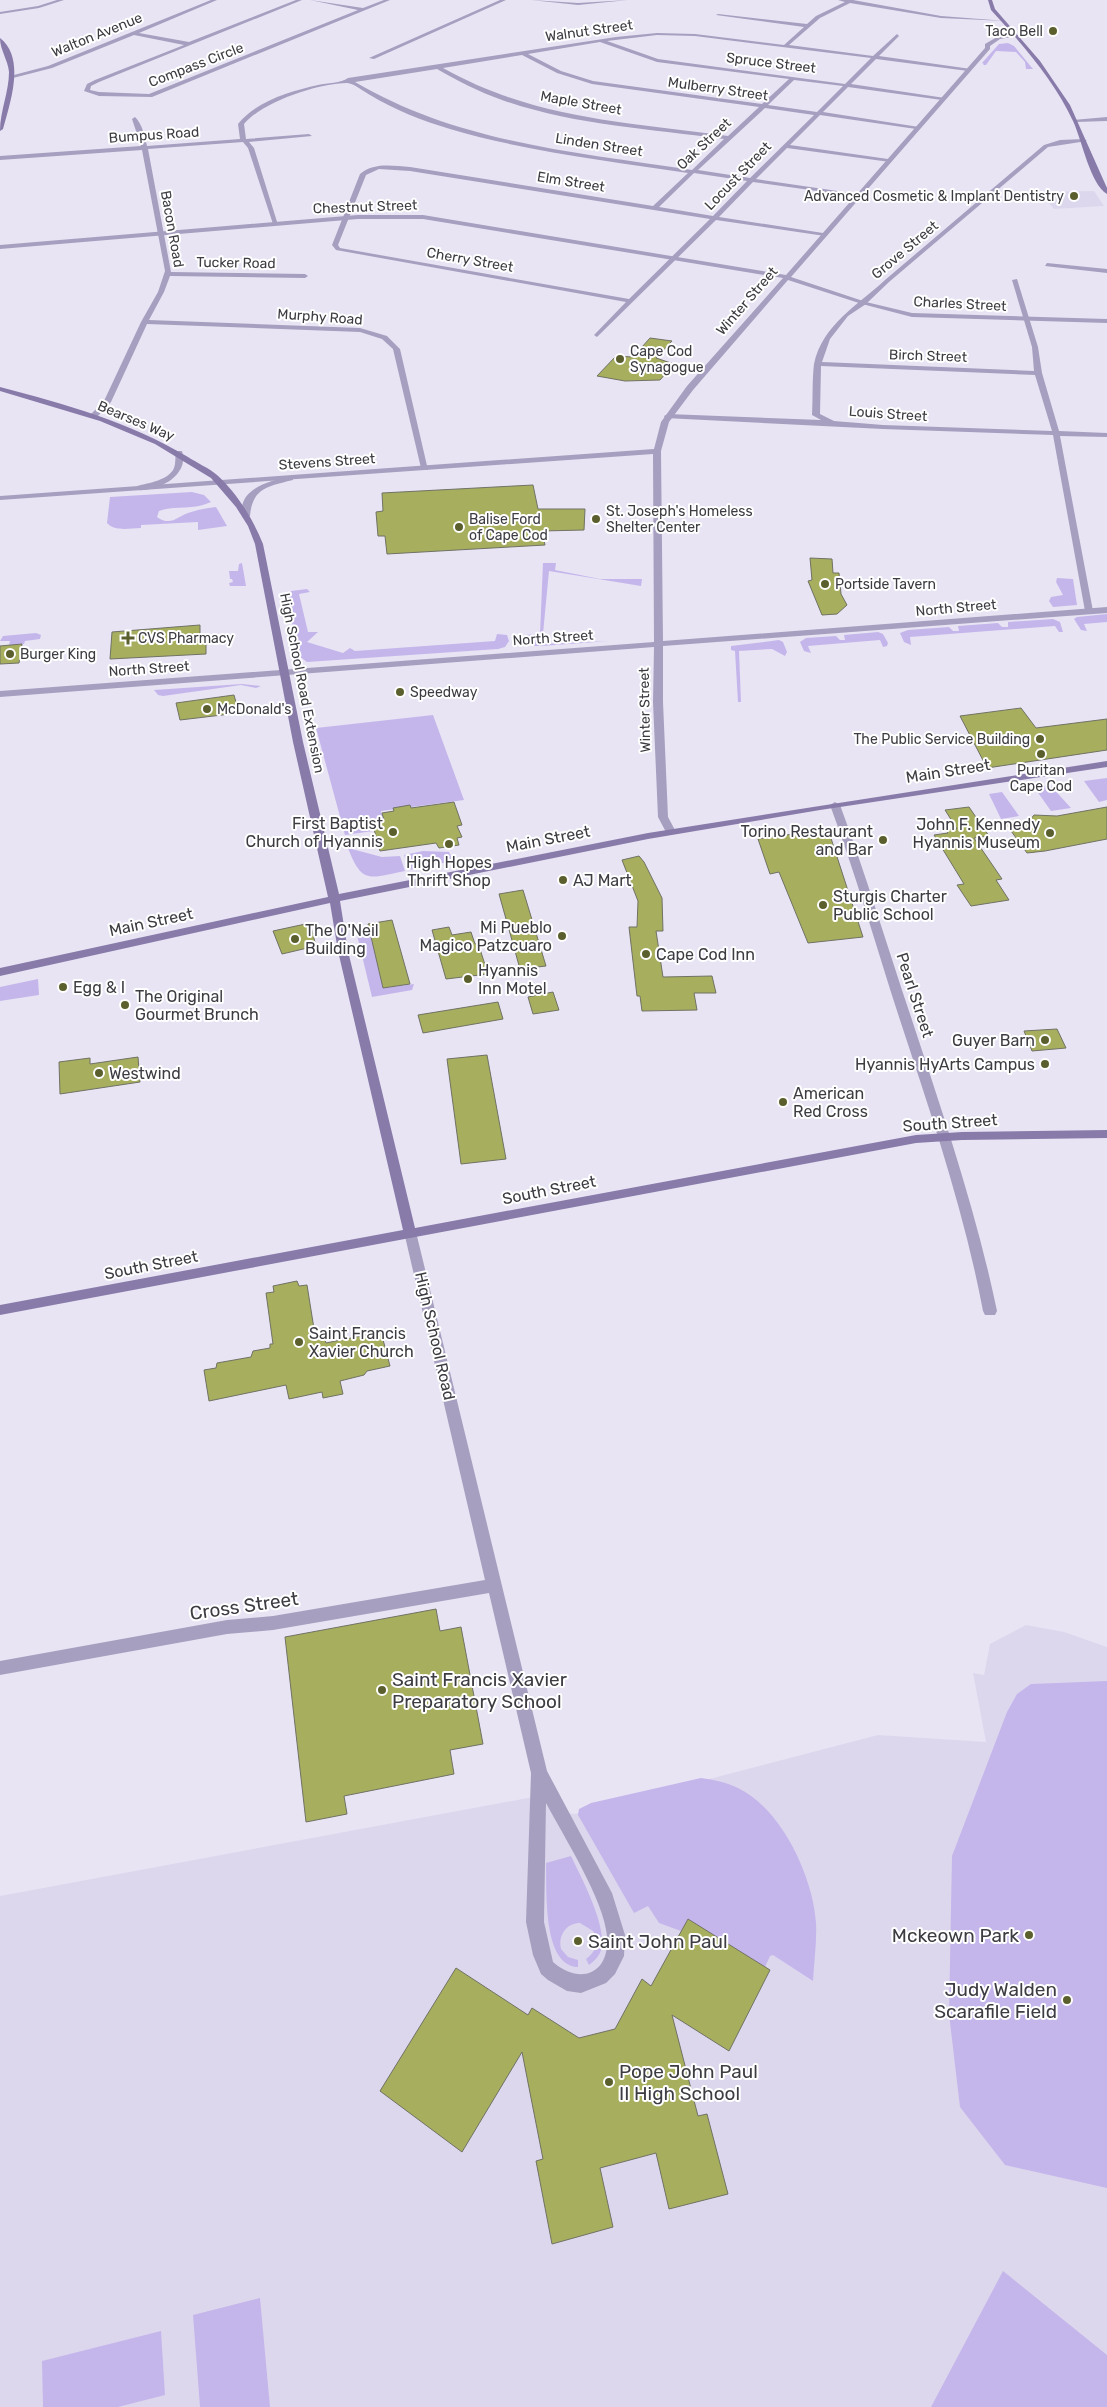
<svg xmlns="http://www.w3.org/2000/svg" width="1107" height="2407" viewBox="0 0 1107 2407" font-family="Rubik,sans-serif">
  <style>
    .built { fill: #ddd7ed }
    .green { fill: #c4b6eb }
    .building { fill: #a7ae5e; stroke: #707264 }
    .lines { fill: none; stroke-linecap: round; stroke-linejoin: round }
    .minor { fill: #a79fbf; fill-rule: evenodd }
    .tertiary { fill: #a79fbf; fill-rule: evenodd }
    .secondary { fill: #887baa; fill-rule: evenodd }
    .poi-dot { fill: #5b5f2d; stroke: #fff; stroke-width: 2 }
    .labels { text-anchor: middle; dominant-baseline: central; stroke-width: 4; stroke-linejoin: round; paint-order: stroke }
    .far-street-label { font-size: 14px; fill: #3d3c42; stroke: #fff }
    .far-poi-label { font-size: 14px; fill: #3d3c42; stroke: #fff; text-anchor: start }
    .street-label { font-size: 16px; fill: #3d3c42; stroke: #fff }
    .poi-label { font-size: 16px; fill: #3d3c42; stroke: #fff; text-anchor: start }
    .near-street-label { font-size: 19px; fill: #3d3c42; stroke: #fff }
    .near-poi-label { font-size: 19px; fill: #3d3c42; stroke: #fff; text-anchor: start }
  </style>
  <rect width="100%" height="100%" fill="#e8e4f4"/>
  <path class="built" d="M1094,191l10,15 -50,3 -14,-17z
    M1026,1625l38,7 43,15v760h-1107v-511l544,-101 12,16 19,3 303,-79 108,7 -13,-69 11,2 6,-31z"/>
  <path class="green" d="M1008,43l6,3 19,23h-7l-1,-7 -9,-10 -20,-1 -10,14h-3l1,-1 -2,-1 17,-19z
    M192,492l12,3 7,7c-19,9 -36,3 -52,9l-2,6c14,10 21,-1 31,-4 9,-3 18,-5 28,-6l11,19 -29,4v-8l-57,3v3c-11,0 -26,4 -34,-5l3,-26z
    M242,563l4,23h-16l-1,-3 4,-1 -1,-3h-2l-1,-8h9l1,-7z
    M543,563h13l-1,7 45,9h42l-1,7 -92,-15 -7,73 68,-3 -70,5h-6l-8,-5 -1,-6 15,-1z
    M1057,578l16,1 4,26 -24,2 -4,-6 2,-4 12,-2 -7,-13z
    M307,589l3,3 -11,2 9,38h10l-11,10 36,11 7,-5 5,3 140,-10 2,-7 10,1 2,6 -4,6 -7,2 -191,13 -8,-6 -12,-58 4,-7z
    M1107,614v8l-23,2 3,7 -6,-1 -7,-11 3,-2z
    M1053,619l7,3 3,10h-4l-4,-6 -145,11 1,8 -7,-3 -4,-9 8,-3 41,-3 4,4h6l-1,-5 40,-3 4,4h6v-5z
    M878,632l5,2 5,9 -1,3 -4,1 -3,-7 -72,6 3,7 -7,-2 -4,-9 6,-4 30,-2 4,4h5l-1,-5z
    M36,633l5,2 -1,4 -15,2 -1,3 -15,1 1,-4h-10l3,-5z
    M779,640l4,2 4,10 -2,4 -13,-7 -33,2 2,51h-3l-3,-51 -4,-1v-4z
    M242,684l19,2 -5,2 -15,-3 -78,11 -5,-1 -4,-5z
    M433,715l31,85 -83,11 2,8 -12,3 2,9 -28,4 -29,-107z
    M1107,778v22l-8,2 -15,-21z
    M1050,785l21,23 -20,3 -17,-24z
    M1002,792l17,24 -18,3 -12,-25z
    M348,848l34,9 18,-1 5,15c-35,7 -43,14 -57,-23z
    M423,851l26,1 4,9 -44,9 -5,-15z
    M370,933l13,55 31,-4 -2,6 -40,7 -15,-62z
    M38,979l1,16 -39,6v-14z
    M1107,1681v507l-102,-23 -45,-58 -11,-93 3,-158 55,-144 10,-18 14,-10z
    M701,1778c13,2 25,4 37,10 44,21 75,89 78,135 1,19 -2,39 -3,58l-40,-26 -3,1 -5,11 -77,-48 -7,12 -22,-8 -11,-17 -14,7 -56,-98 1,-6 12,-6z
    M571,1856c10,21 37,71 30,94 -2,7 -7,11 -12,15l-3,-6c10,-7 13,-17 7,-28l-13,-8c-14,0 -22,13 -19,26l7,8 10,3v7c-36,-1 -31,-78 -32,-104z
    M1003,2271l104,84v52h-176z
    M260,2298l10,109h-70l-7,-92z
    M161,2331l4,64 -47,12h-75l-1,-46z"/>
  <path class="building" d="M650,338l22,3 -16,17 18,6 -14,16 -35,1 -28,-5 19,-20 17,1z
    M533,485l5,24h47l-1,21 -42,1 3,14 -158,9 -2,-18h-7l-2,-24 7,-1 -1,-18z
    M810,558l22,1 1,14h6l2,21 6,11 -10,9 -15,1 -14,-34 4,-1z
    M200,625v12h6v17l-96,5 2,-27z
    M22,644l-3,19 -19,1v-18z
    M234,695l5,18 -59,7 -4,-17z
    M1021,708l15,20 71,-9v31l-120,18 -27,-52z
    M454,802l8,23 -5,1 5,11 -5,1 2,7 -20,3 -3,-5 -56,8 -8,-29 12,-2 -2,-7 12,-2 -1,-3 17,-3 1,3z
    M969,807l20,29 -15,2 28,41 -6,1 13,20 -38,6 -14,-21 7,-1 -30,-49 14,-2 -2,-3 11,-1 -12,-19z
    M1107,807v32l-62,12 -18,2 -21,-29 23,-3 5,-6 23,1z
    M828,829l35,108 -55,6 -29,-71 -9,2 -12,-35z
    M639,856l5,6 18,36 1,33h-7l7,46 49,-1 4,17h-22l3,17 -55,1 -2,-15h-3l-8,-69h8l1,-26 -16,-41z
    M523,890l23,76 -26,3 -21,-75z
    M392,920l18,64 -27,4 -15,-64z
    M310,923l6,23 -34,8 -9,-23z
    M449,927l3,8 19,-3 4,12 3,-1 10,31 -42,5 -14,-49z
    M553,992l6,18 -26,4 -5,-17z
    M498,1002l5,17 -80,14 -5,-18z
    M1057,1029l9,19 -34,3 -8,-20z
    M487,1055l19,104 -45,5 -14,-105z
    M138,1057l2,25 -80,12 -1,-32 31,-4v6z
    M297,1281l2,5 8,-1 8,50 4,-1 2,7 4,-1 1,3 55,-11 9,34 -23,5 -3,4 -24,6 3,13 -20,4 -1,-6 -33,7 -3,-14 -77,16 -5,-31 12,-2 1,-5 34,-6 2,-6 17,-3v-4h3l-7,-51 8,-1 -1,-6z
    M436,1609l4,22 21,-4 22,117 -33,6 4,24 -110,22 3,18 -41,8 -21,-185z
    M688,1919l82,51 -41,81 -57,-36 26,101 9,-2 21,80 -59,15 -13,-56 -56,15 13,59 -61,17 -16,-83 7,-2 -21,-107 -60,100 -82,-61 76,-123 72,47 4,-7 47,30 36,-9 27,-50 9,7z"/>
  <g class="lines">
    <path class="minor" d="M57,0h7l-25,8 -39,6v-2l38,-6z
      M211,0h6l-78,33 50,9 107,-42h6l-203,82 -8,4 -1,4 9,2 50,2 209,-84 -48,-10 53,8 21,-8h6l-238,97 -53,-1 -15,-5 3,-7 8,-4 89,-35 -50,-10 -82,33 -39,10 -3,-2 38,-10z
      M500,0h6l-132,59 -5,-1z
      M531,0l47,3 50,-3 -50,5z
      M838,0h15l88,16 65,5 -65,-3 -91,-15 -30,15 -31,27 84,11 24,-22 2,2 -20,20 92,13 -3,2 -92,-12 -25,25 94,14 -3,2 -94,-13 -25,25 96,15 -3,2 -96,-14 -30,30 98,14 2,3 -103,-14 -31,31 102,15 2,3 -107,-15 -34,35 104,16 2,3 -109,-16 -119,117 -3,-2 1,-1 31,-32 -290,-52 -4,-5 28,-71c14,-12 33,-8 50,-7l243,39 35,-33c-79,-12 -160,-21 -238,-44 -27,-8 -55,-19 -80,-34 -6,-3 -16,-12 -23,-12 -28,0 -85,19 -103,41l2,15 63,-5 3,2 -63,6 5,6 24,77 -5,-1 -25,-76 -5,-6 -95,7 23,123 134,2 3,2 -3,2 -135,-2 -6,16 -15,28 211,8 27,8 13,13 28,121 -7,-2 -28,-119 -11,-10 -22,-7 -213,-8 -36,78 -15,16 -7,-2 15,-15 37,-79 17,-30 7,-21 -23,-121 -142,10v-4l141,-10 -9,-27 3,-2c7,7 10,19 12,29l93,-7 -2,-15c18,-23 53,-33 80,-39 9,-2 23,-2 30,-7l268,-41 41,-4 38,1 89,11 20,-18 -88,-12 2,-1 89,10 9,-8 29,-14zM657,35l38,1 176,22 -26,26 -187,-25 -51,-18zM600,42l57,20 132,17 -27,25 -169,-23 -32,-10 -33,-17zM522,55l35,18 35,11 167,23 -31,29c-102,-14 -194,-17 -285,-68zM437,69c21,12 42,23 65,31 71,25 148,29 222,39l-32,31c-117,-18 -233,-27 -337,-88zM794,80l49,6 -26,26 -49,-7zM765,108l49,7 -64,63 -52,-8zM379,169l31,2 300,48 -81,80 -289,-51 -2,-3 28,-70zM694,173l53,8 -34,35 -54,-9z
      M1107,117v4l-31,1 -3,-2z
      M1060,140l24,-1 3,2 -39,6 -159,135 -23,22 -18,12 -18,23 -8,23 212,9 -2,-24 -20,-67 5,-1 21,68 4,26 17,58 48,2v4l-47,-1 33,175 -1,2 -7,-2 -32,-176 -170,-6 -218,-11 -1,-2 4,-2 153,6 -9,-5c1,-16 0,-35 2,-51 8,-39 44,-59 71,-84l159,-135zM821,366l214,9 17,56 -169,-6 -49,-4 -14,-7z
      M1047,263l60,6v4l-62,-7z
      M176,451h6c8,24 -24,41 -45,39v-4c12,-3 32,-6 37,-18 2,-5 1,-12 2,-17z
      M290,476h3v4c-24,6 -41,8 -43,36l-7,2c-8,-29 27,-37 47,-42z
      M835,802l5,3c26,70 47,141 71,212 32,97 65,193 86,294l-2,4h-10l-2,-4c-19,-101 -52,-197 -84,-294 -23,-71 -43,-142 -69,-212z
      M410,1227l4,2 2,3 131,539 65,122 13,42 -1,21 -9,18 -9,9 -25,10 -14,-2 -19,-11 -7,-6 -8,-19 -7,-33 5,-149 -42,-180 -216,37 -46,4 -227,41v-14l227,-41 46,-4 212,-36 -81,-348 2,-3zM546,1803c18,34 58,97 61,133 3,37 -26,50 -54,26l-9,-40z"/>
    <path class="tertiary" d="M1017,34v2l-17,3 -10,7v3l-199,228 75,25 46,11 195,6v4l-195,-6 -50,-13 -74,-24 -95,110 -24,32 -8,29 2,190 444,-34v6l-444,33v56l5,115 8,15 -5,3 -4,-1 -9,-17 -5,-115 1,-55 -654,50v-6l654,-49 -1,-188 -653,46v-4l654,-47 7,-27 26,-36 96,-108 -360,-59h-65l-358,30v-4l358,-30h65l363,60 199,-227v-4l12,-7z"/>
    <path class="secondary" d="M988,0h4l3,9 45,52 30,44 37,83v6c-17,-10 -25,-54 -34,-73 -19,-41 -51,-77 -82,-111z
      M0,38c26,20 10,65 3,91l-3,2c0,-20 9,-39 9,-59 -1,-12 -9,-22 -9,-34z
      M0,387c65,17 130,35 188,70 9,6 21,11 29,18 20,18 36,44 46,69l40,198 36,152 309,-61 459,-72v6l-287,43 -172,29 -308,62 8,50 67,277 501,-93 46,-3 145,-2v8l-145,2 -46,3 -916,172v-10l403,-75 -65,-279 -8,-48 -330,73v-8l328,-71 -35,-155 -38,-198 -7,-18 -12,-19 -25,-29 -56,-34 -55,-23 -100,-30z"/>
  </g>
  <g class="poi-dot">
    <circle cx="1053" cy="31" r="5"/>
    <circle cx="1074" cy="196" r="5"/>
    <circle cx="620" cy="359" r="5"/>
    <circle cx="596" cy="519" r="5"/>
    <circle cx="459" cy="527" r="5"/>
    <circle cx="825" cy="584" r="5"/>
    <path d="M125.5 630.5h5v5h5v5h-5v5h-5v-5h-5v-5h5z"/>
    <circle cx="10" cy="654" r="5"/>
    <circle cx="400" cy="692" r="5"/>
    <circle cx="207" cy="709" r="5"/>
    <circle cx="1040" cy="739" r="5"/>
    <circle cx="1041" cy="754" r="5"/>
    <circle cx="393" cy="832" r="5"/>
    <circle cx="1050" cy="833" r="5"/>
    <circle cx="883" cy="840" r="5"/>
    <circle cx="449" cy="844" r="5"/>
    <circle cx="563" cy="880" r="5"/>
    <circle cx="823" cy="905" r="5"/>
    <circle cx="562" cy="936" r="5"/>
    <circle cx="295" cy="939" r="5"/>
    <circle cx="646" cy="954" r="5"/>
    <circle cx="468" cy="979" r="5"/>
    <circle cx="63" cy="987" r="5"/>
    <circle cx="125" cy="1005" r="5"/>
    <circle cx="1045" cy="1040" r="5"/>
    <circle cx="1045" cy="1064" r="5"/>
    <circle cx="99" cy="1073" r="5"/>
    <circle cx="783" cy="1102" r="5"/>
    <circle cx="299" cy="1342" r="5"/>
    <circle cx="382" cy="1690" r="5"/>
    <circle cx="1029" cy="1935" r="5"/>
    <circle cx="578" cy="1941" r="5"/>
    <circle cx="1067" cy="2000" r="5"/>
    <circle cx="609" cy="2082" r="5"/>
  </g>
  <g class="labels">
    <g class="far-street-label">
      <text transform="translate(589 31) rotate(-8)">Walnut Street</text>
      <text transform="translate(97 35) rotate(-22)">Walton Avenue</text>
      <text transform="translate(771 63) rotate(7)">Spruce Street</text>
      <text transform="translate(196 65) rotate(-21)">Compass Circle</text>
      <text transform="translate(718 89) rotate(8)">Mulberry Street</text>
      <text transform="translate(581 103) rotate(10)">Maple Street</text>
      <text transform="translate(154 135) rotate(-4)">Bumpus Road</text>
      <text transform="translate(704 144) rotate(-43)">Oak Street</text>
      <text transform="translate(599 145) rotate(9)">Linden Street</text>
      <text transform="translate(738 176) rotate(-46)">Locust Street</text>
      <text transform="translate(571 182) rotate(9)">Elm Street</text>
      <text transform="translate(365 207) rotate(-2)">Chestnut Street</text>
      <text transform="translate(172 229) rotate(80)">Bacon Road</text>
      <text transform="translate(905 250) rotate(-40)">Grove Street</text>
      <text transform="translate(470 260) rotate(10)">Cherry Street</text>
      <text transform="translate(236 263) rotate(1)">Tucker Road</text>
      <text transform="translate(747 301) rotate(-49)">Winter Street</text>
      <text transform="translate(960 304) rotate(3)">Charles Street</text>
      <text transform="translate(320 317) rotate(4)">Murphy Road</text>
      <text transform="translate(928 356) rotate(2)">Birch Street</text>
      <text transform="translate(888 414) rotate(4)">Louis Street</text>
      <text transform="translate(136 421) rotate(23)">Bearses Way</text>
      <text transform="translate(327 462) rotate(-4)">Stevens Street</text>
      <text transform="translate(956 608) rotate(-5)">North Street</text>
      <text transform="translate(553 638) rotate(-4)">North Street</text>
      <text transform="translate(149 669) rotate(-4)">North Street</text>
      <text transform="translate(302 683) rotate(79)">High School Road Extension</text>
      <text transform="translate(645 710) rotate(-91)">Winter Street</text>
    </g>
    <g class="far-poi-label">
      <text x="1043" y="31" text-anchor="end">Taco Bell</text>
      <text x="1064" y="196" text-anchor="end">Advanced Cosmetic &amp; Implant Dentistry</text>
      <text x="630" y="351">Cape Cod<tspan x="630" dy="16">Synagogue</tspan></text>
      <text x="606" y="511">St. Joseph's Homeless<tspan x="606" dy="16">Shelter Center</tspan></text>
      <text x="469" y="519">Balise Ford<tspan x="469" dy="16">of Cape Cod</tspan></text>
      <text x="835" y="584">Portside Tavern</text>
      <text x="138" y="638">CVS Pharmacy</text>
      <text x="20" y="654">Burger King</text>
      <text x="410" y="692">Speedway</text>
      <text x="217" y="709">McDonald's</text>
      <text x="1030" y="739" text-anchor="end">The Public Service Building</text>
      <text x="1041" y="770" text-anchor="middle">Puritan<tspan x="1041" dy="16">Cape Cod</tspan></text>
    </g>
    <g class="street-label">
      <text transform="translate(948 771) rotate(-9)">Main Street</text>
      <text transform="translate(548 839) rotate(-11)">Main Street</text>
      <text transform="translate(151 922) rotate(-12)">Main Street</text>
      <text transform="translate(915 995) rotate(72)">Pearl Street</text>
      <text transform="translate(950 1123) rotate(-4)">South Street</text>
      <text transform="translate(549 1190) rotate(-11)">South Street</text>
      <text transform="translate(151 1265) rotate(-11)">South Street</text>
      <text transform="translate(435 1336) rotate(77)">High School Road</text>
    </g>
    <g class="poi-label">
      <text x="383" y="823" text-anchor="end">First Baptist<tspan x="383" dy="18">Church of Hyannis</tspan></text>
      <text x="1040" y="824" text-anchor="end">John F. Kennedy<tspan x="1040" dy="18">Hyannis Museum</tspan></text>
      <text x="873" y="831" text-anchor="end">Torino Restaurant<tspan x="873" dy="18">and Bar</tspan></text>
      <text x="449" y="862" text-anchor="middle">High Hopes<tspan x="449" dy="18">Thrift Shop</tspan></text>
      <text x="573" y="880">AJ Mart</text>
      <text x="833" y="896">Sturgis Charter<tspan x="833" dy="18">Public School</tspan></text>
      <text x="552" y="927" text-anchor="end">Mi Pueblo<tspan x="552" dy="18">Magico Patzcuaro</tspan></text>
      <text x="305" y="930">The O'Neil<tspan x="305" dy="18">Building</tspan></text>
      <text x="656" y="954">Cape Cod Inn</text>
      <text x="478" y="970">Hyannis<tspan x="478" dy="18">Inn Motel</tspan></text>
      <text x="73" y="987">Egg &amp; I</text>
      <text x="135" y="996">The Original<tspan x="135" dy="18">Gourmet Brunch</tspan></text>
      <text x="1035" y="1040" text-anchor="end">Guyer Barn</text>
      <text x="1035" y="1064" text-anchor="end">Hyannis HyArts Campus</text>
      <text x="109" y="1073">Westwind</text>
      <text x="793" y="1093">American<tspan x="793" dy="18">Red Cross</tspan></text>
      <text x="309" y="1333">Saint Francis<tspan x="309" dy="18">Xavier Church</tspan></text>
    </g>
    <g class="near-street-label">
      <text transform="translate(244 1606) rotate(-8)">Cross Street</text>
    </g>
    <g class="near-poi-label">
      <text x="392" y="1679">Saint Francis Xavier<tspan x="392" dy="22">Preparatory School</tspan></text>
      <text x="1019" y="1935" text-anchor="end">Mckeown Park</text>
      <text x="588" y="1941">Saint John Paul</text>
      <text x="1057" y="1989" text-anchor="end">Judy Walden<tspan x="1057" dy="22">Scarafile Field</tspan></text>
      <text x="619" y="2071">Pope John Paul<tspan x="619" dy="22">II High School</tspan></text>
    </g>
  </g>
</svg>
